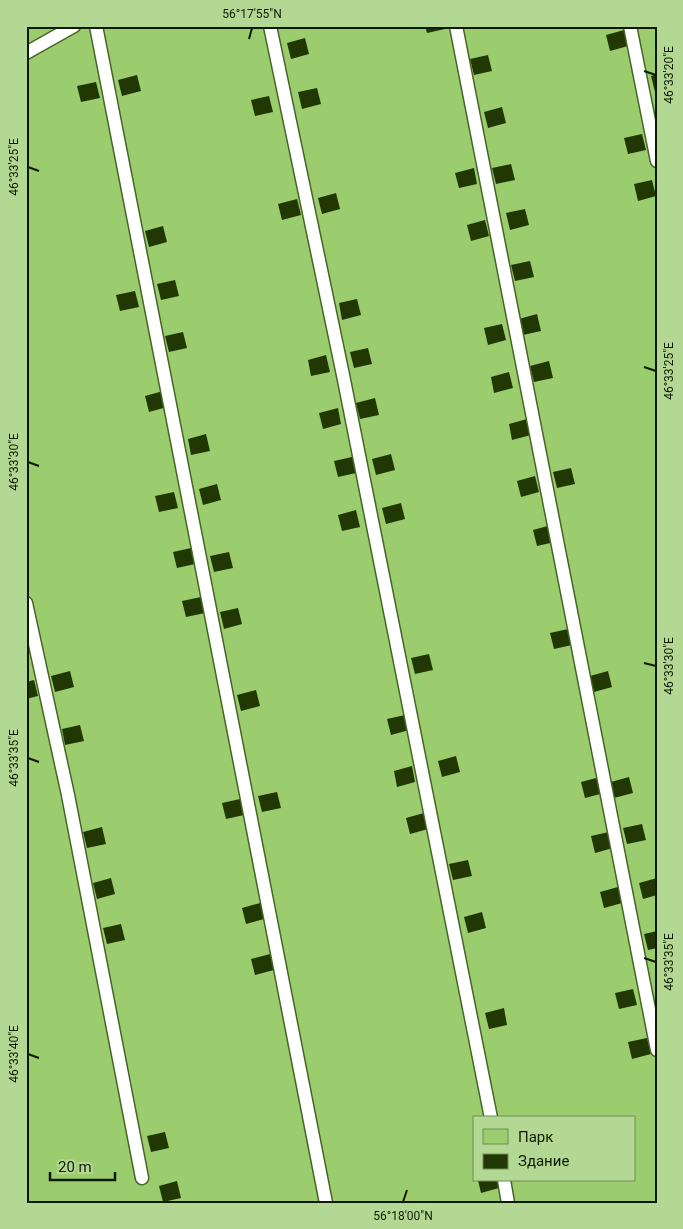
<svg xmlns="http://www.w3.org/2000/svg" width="683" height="1229" viewBox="0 0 683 1229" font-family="Roboto,sans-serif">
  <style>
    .green { fill: #9bcc6d; fill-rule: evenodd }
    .building { fill: #213804 }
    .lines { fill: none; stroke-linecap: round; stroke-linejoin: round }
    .lane-casing { stroke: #476626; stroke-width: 15 }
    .lane { stroke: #fff; stroke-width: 12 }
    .ticks { fill: none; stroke: #0e1b02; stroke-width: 2 }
    .neatline { fill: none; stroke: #0e1b02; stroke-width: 2 }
    .ticks-label { font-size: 12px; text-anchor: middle; fill: #0e1b02 }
  </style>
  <rect width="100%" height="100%" fill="#b3d893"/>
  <path class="green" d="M26,26h631v1177h-631zM474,1118h160v62h-160z"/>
  <path class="building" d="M425,26h20v3l-18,4z
    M624,30l4,16 -18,5 -4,-16z
    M305,38l4,16 -18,5 -4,-16z
    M488,55l4,16 -18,4 -4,-16z
    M657,74v17l-2,1 -4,-16z
    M137,75l4,16 -19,5 -4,-16z
    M96,82l4,16 -19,4 -4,-16z
    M317,88l4,16 -19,5 -4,-17z
    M269,96l4,16 -18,4 -4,-16z
    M502,107l4,16 -18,5 -4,-16z
    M642,134l4,16 -18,4 -4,-16z
    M511,164l4,16 -19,4 -4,-16z
    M474,168l3,16 -18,4 -4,-15z
    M652,180l4,16 -18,5 -4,-17z
    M336,193l4,16 -18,5 -4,-16z
    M297,199l4,16 -19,5 -4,-16z
    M525,209l4,16 -19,5 -4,-17z
    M485,220l4,16 -18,5 -4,-16z
    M163,226l4,16 -18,5 -4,-16z
    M530,261l4,16 -19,4 -4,-16z
    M175,280l4,16 -18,4 -4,-16z
    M135,291l4,16 -19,4 -4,-16z
    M357,299l4,16 -19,5 -3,-17z
    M537,314l4,17 -18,4 -4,-16z
    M502,324l4,16 -18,5 -4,-17z
    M183,332l4,16 -18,4 -4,-16z
    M368,348l4,16 -18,4 -4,-16z
    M326,355l4,17 -19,4 -3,-16z
    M549,361l4,17 -19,4 -4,-16z
    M509,372l4,16 -19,5 -3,-16z
    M163,391l4,16 -18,5 -4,-16z
    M375,398l4,17 -19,4 -4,-16z
    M338,408l3,16 -18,5 -4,-16z
    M527,419l4,16 -19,5 -3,-16z
    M206,434l4,17 -19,4 -3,-16z
    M391,454l4,16 -19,5 -4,-16z
    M352,457l4,16 -18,4 -4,-16z
    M571,468l4,16 -18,4 -4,-16z
    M535,476l4,16 -18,5 -4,-16z
    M217,484l4,16 -18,5 -4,-16z
    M174,492l4,16 -19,4 -4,-16z
    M401,503l4,16 -19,5 -4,-16z
    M356,510l4,17 -18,4 -4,-16z
    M551,525l4,17 -18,4 -4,-16z
    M191,548l4,16 -18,4 -4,-16z
    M229,552l4,16 -19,4 -4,-16z
    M201,597l4,16 -19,4 -4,-16z
    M238,608l4,16 -18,5 -4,-17z
    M568,629l4,16 -18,4 -4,-16z
    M429,654l4,16 -18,4 -4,-16z
    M70,671l4,16 -19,5 -4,-16z
    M608,671l4,16 -18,5 -4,-16z
    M34,680l4,16 -12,3v-17z
    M256,690l4,16 -19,5 -4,-16z
    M405,715l4,15 -18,5 -4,-16z
    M80,725l4,16 -19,4 -3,-16z
    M456,756l4,16 -18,5 -4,-16z
    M412,766l3,16 -18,5 -3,-16z
    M600,777l4,16 -19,5 -4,-16z
    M629,777l4,16 -19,5 -3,-16z
    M277,792l4,16 -19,4 -4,-16z
    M240,799l4,16 -18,4 -4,-16z
    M424,813l4,16 -18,5 -4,-16z
    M642,824l4,16 -19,4 -4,-16z
    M102,827l4,17 -19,4 -4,-16z
    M609,832l4,16 -18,5 -4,-17z
    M468,860l4,16 -19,4 -4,-16z
    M111,878l4,16 -18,5 -4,-16z
    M657,878v17l-14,4 -4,-16z
    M618,887l4,16 -18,5 -4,-16z
    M260,903l4,16 -18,5 -4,-16z
    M482,912l4,16 -18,5 -4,-16z
    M121,924l4,16 -18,4 -4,-16z
    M657,931v17l-9,2 -4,-16z
    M270,954l4,16 -19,5 -4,-16z
    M633,989l4,16 -18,4 -4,-16z
    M504,1008l3,17 -18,4 -4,-16z
    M647,1038l4,16 -19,5 -4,-17z
    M165,1132l4,16 -18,4 -4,-16z
    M478,1180h19l2,8 -18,5z
    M177,1181l4,17 -18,4 -4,-16z"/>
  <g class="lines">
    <defs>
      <path id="lane" d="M96,26l230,1177
        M270,26l73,349 148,743
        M456,26l201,1024
        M630,26l27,135
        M26,53l48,-27
        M26,603l42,192 74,383
        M504,1180l4,23"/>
    </defs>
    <use href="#lane" class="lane-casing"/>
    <use href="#lane" class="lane"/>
  </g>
  <path class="ticks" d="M249,39l3,-11M644,71l12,4M28,167l11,4M644,367l12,4M28,462l11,4M644,663l12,3M28,758l11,4M644,958l12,4M28,1054l11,4M403,1202l4,-12"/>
  <rect width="683" height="1229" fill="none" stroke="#b3d893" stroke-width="55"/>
  <rect x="473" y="1116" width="162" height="65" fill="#b3d893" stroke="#718c59"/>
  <rect x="483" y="1129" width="25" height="15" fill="#9bcc6d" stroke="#718c59"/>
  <text x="518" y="1142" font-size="15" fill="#0e1b02">Парк</text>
  <rect x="483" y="1154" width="25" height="15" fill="#213804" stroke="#718c59"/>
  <text x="518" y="1166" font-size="15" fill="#0e1b02">Здание</text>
  <path d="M50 1172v8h65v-8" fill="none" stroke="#0e1b02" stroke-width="2.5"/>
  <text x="58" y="1172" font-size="15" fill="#0e1b02" stroke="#b3d893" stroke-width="4" paint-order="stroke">20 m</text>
  <rect x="28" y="28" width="628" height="1174" class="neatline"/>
  <g class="ticks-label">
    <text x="252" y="18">56°17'55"N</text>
    <text transform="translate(669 75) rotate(-90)" y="4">46°33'20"E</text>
    <text transform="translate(14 167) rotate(-90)" y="4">46°33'25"E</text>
    <text transform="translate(669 371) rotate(-90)" y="4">46°33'25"E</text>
    <text transform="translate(14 462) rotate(-90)" y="4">46°33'30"E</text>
    <text transform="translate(669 666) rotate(-90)" y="4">46°33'30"E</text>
    <text transform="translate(14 758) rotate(-90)" y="4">46°33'35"E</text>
    <text transform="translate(669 962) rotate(-90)" y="4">46°33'35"E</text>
    <text transform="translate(14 1054) rotate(-90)" y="4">46°33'40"E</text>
    <text x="403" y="1220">56°18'00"N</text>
  </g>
</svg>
